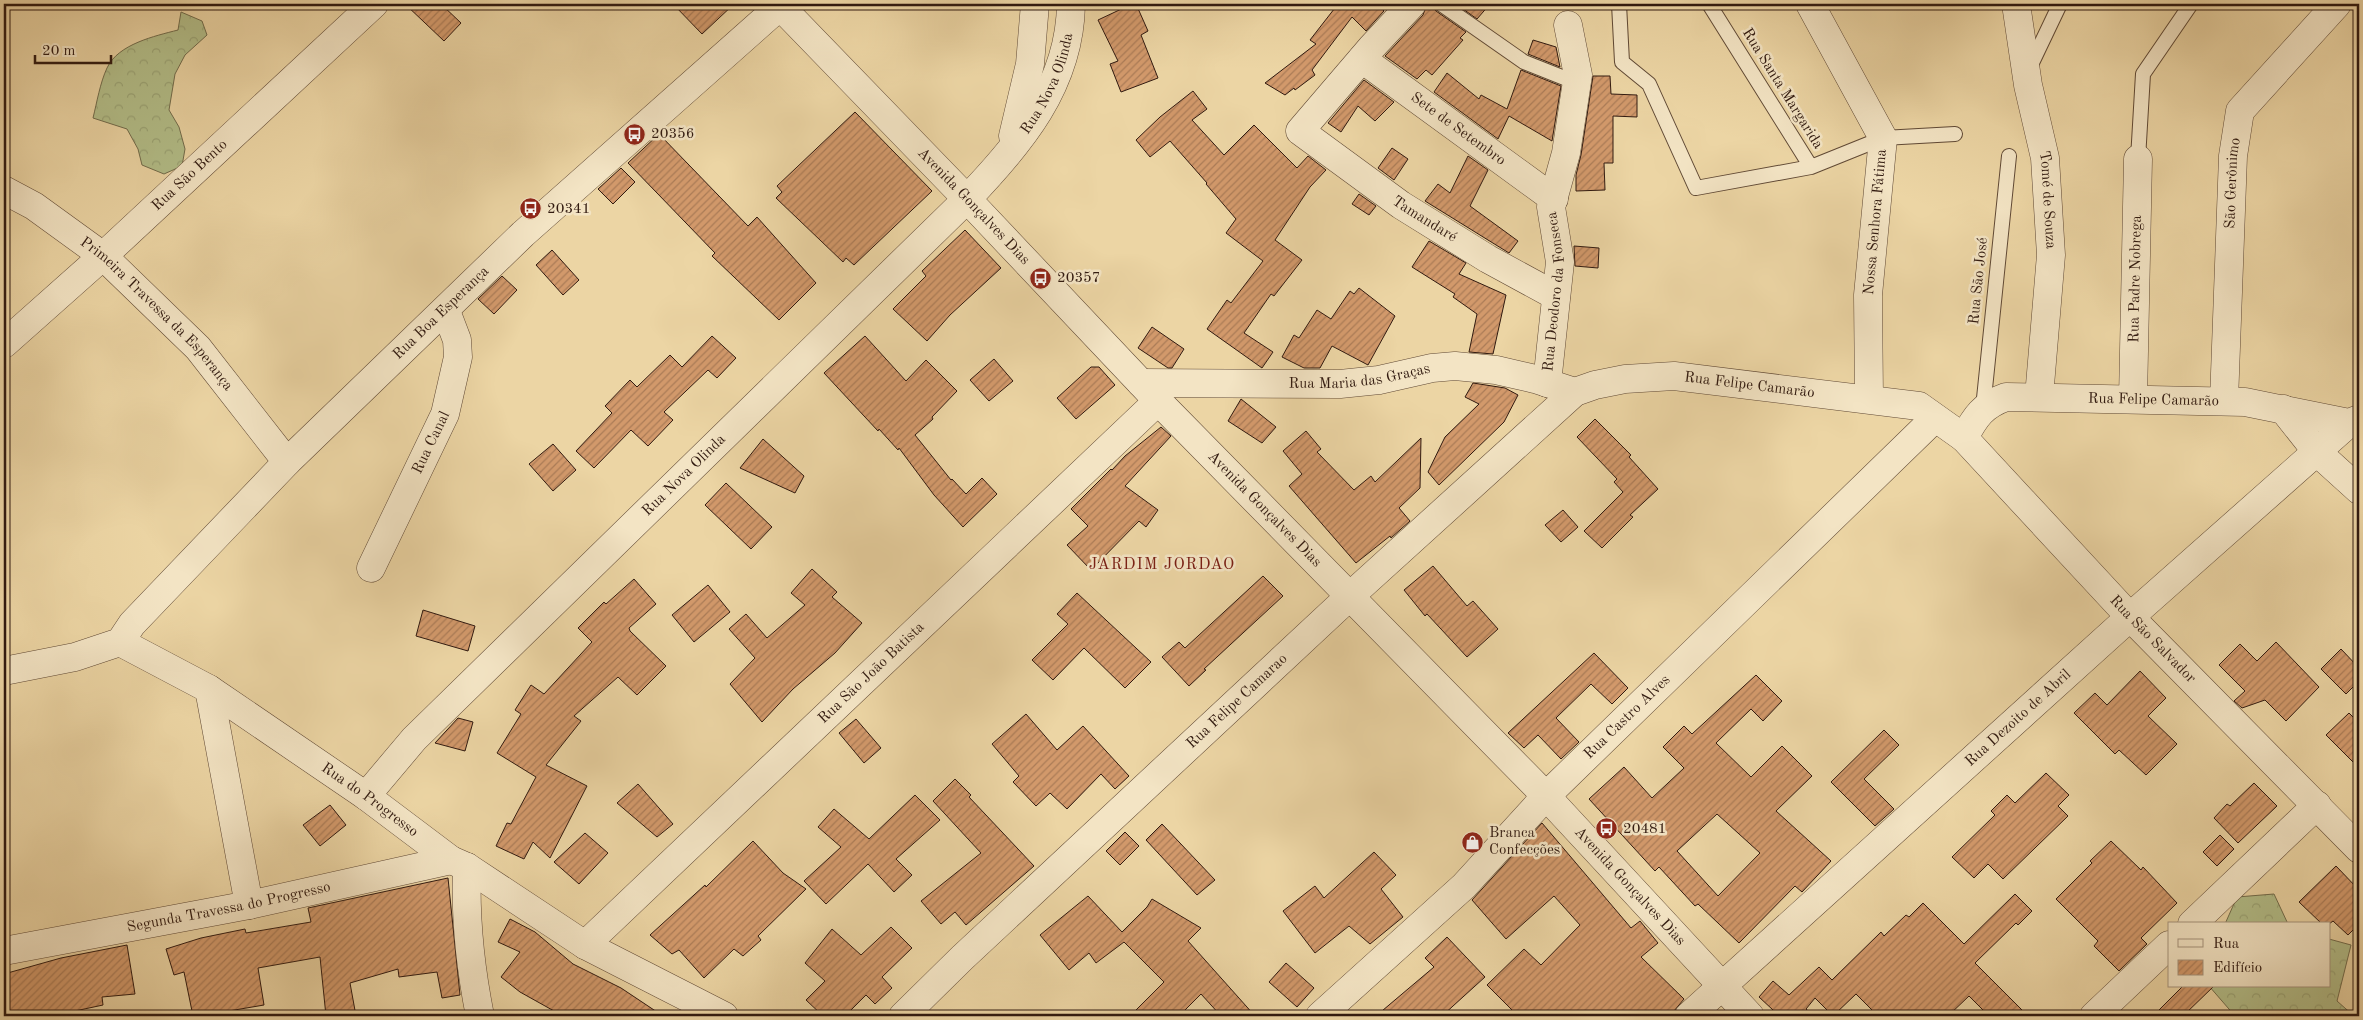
<svg xmlns="http://www.w3.org/2000/svg" width="2363" height="1020" viewBox="0 0 2363 1020" font-family="'Old Standard TT',serif">
  <style>
    .forest { fill: url(#forest-crowns); stroke: #726c4c }
    .building { fill: url(#building-hatch); stroke: #311a10; fill-rule: evenodd }
    .lines { fill: none; stroke-linecap: round; stroke-linejoin: round }
    .service-casing { stroke: #604935; stroke-width: 16 }
    .minor-casing { stroke: #604935; stroke-width: 29 }
    .tertiary-casing { stroke: #604935; stroke-width: 29 }
    .service { stroke: #f3e4c4; stroke-width: 14 }
    .minor { stroke: #f3e4c4; stroke-width: 28 }
    .tertiary { stroke: #f3e4c4; stroke-width: 28 }
    .labels { text-anchor: middle; dominant-baseline: central; stroke-width: 5; stroke-linejoin: round; paint-order: stroke }
    .street-label { font-size: 15px; fill: #311a10; stroke: #f3e4c4 }
    .poi-label { font-size: 15px; fill: #311a10; stroke: #f3e4c4; text-anchor: start }
    .neighbourhood-label { font-size: 16px; letter-spacing: 1px; fill: #7a1f14; stroke: #f3e4c4 }
  </style>
  <defs>
    <pattern id="forest-crowns" width="20" height="18" patternUnits="userSpaceOnUse" patternTransform="scale(1.25)"><rect width="20" height="18" fill="#b3be89"/><path d="M2 6a3 3 0 1 1 6 0M12 15a3 3 0 1 1 6 0" fill="none" stroke="#9aa375"/></pattern>
    <pattern id="building-hatch" width="6" height="6" patternUnits="userSpaceOnUse" patternTransform="scale(1.25)"><rect width="6" height="6" fill="#d2996b"/><path d="M-1 1l2-2M0 6l6-6M5 7l2-2" fill="none" stroke="#ab7c57"/></pattern>
  </defs>
  <rect width="100%" height="100%" fill="#ecd5a4"/>
  <filter id="stains"><feTurbulence type="fractalNoise" baseFrequency=".004" numOctaves="4"/><feColorMatrix values="0 0 0 0 .2 0 0 0 0 .09 0 0 0 0 .02 0 0 0 .5 -.17"/></filter>
  <radialGradient id="worn" r=".72"><stop offset=".6" stop-color="#630" stop-opacity="0"/><stop offset="1" stop-color="#630" stop-opacity=".3"/></radialGradient>
  <path class="forest" d="M181,12l21,9 5,14 -22,20 -10,19 -6,36 10,17 6,22 -3,17 -18,8 -22,-9 -4,-16 -11,-20 -34,-11c4,-16 7,-35 14,-50 11,-24 48,-32 71,-38z
    M2274,894l14,30h-63l12,-27z
    M2329,939l22,6 -14,56 17,15h-119l-26,-30h120z"/>
  <path class="building" d="M405,4h36l20,19 -17,18z
    M673,4h61l-32,30z
    M1132,4h4l12,27 -7,4 17,43 -37,14 -11,-28 8,-3 -20,-41z
    M1338,4h39l7,7 -18,20 -14,-14 -40,53 3,5 -20,15 -1,-2 -9,7 -20,-12 51,-39 -6,-4z
    M1427,4h5l4,7 30,21 -6,6 3,2 -31,35 -6,-5 -9,9 -32,-23 38,-41z
    M1456,4h34l-13,15z
    M1533,40l23,7 4,20 -32,-13z
    M1521,70l40,16 -9,55 -43,-25 -11,23 -64,-47 13,-19 32,26 2,-4 26,14z
    M1593,76h17l1,18 26,1v22l-24,-1v47h-9l1,27 -29,1v-16l5,-20z
    M1364,80l30,22 -19,19 -17,-15 -17,26 -13,-9z
    M1193,91l14,18 -15,11 32,35 30,-30 43,43 11,-12 18,14 -16,17 -35,53 27,20 -28,36 -3,-2 -27,39 29,19 -11,16 -55,-39 20,-29 4,3 32,-42 -37,-28 10,-14 -30,-35 1,-1 -37,-42 -20,16 -14,-17 24,-23z
    M855,112l77,79 -78,74 -8,-7 -3,4 -67,-64 6,-6 -5,-6z
    M659,134l89,92 9,-9 59,66 -37,37 -67,-64 3,-3 -87,-90z
    M1392,148l16,11 -14,21 -16,-12z
    M1468,156l20,14 -18,36 48,35 -9,12 -84,-52 13,-17 12,9z
    M621,168l14,14 -22,22 -15,-15z
    M1359,194l17,12 -7,9 -17,-11z
    M965,230l36,38 -51,47 -23,26 -34,-32 33,-33 -4,-5z
    M1429,241l37,22 -7,11 47,21 -13,59 -24,-2 8,-38 -24,-17 2,-3 -43,-27z
    M1574,246l25,2 -1,20 -23,-2z
    M552,250l27,30 -16,15 -27,-30z
    M502,276l15,14 -23,24 -16,-15z
    M1359,288l36,28 -27,49 -36,-19 -12,22h-16l-22,-11 12,-22 5,3 18,-28 14,9 19,-28 4,3z
    M1152,327l32,22 -12,19h-4l-30,-20z
    M712,336l24,22 -19,20 -9,-8 -44,42 9,8 -25,26 -17,-16 -37,38 -18,-17 36,-38 -7,-7 25,-26 7,7 33,-32 12,12z
    M865,336l41,45 20,-21 31,31 -25,26 1,2 -18,16 36,45 1,-1 14,15 16,-16 15,16 -34,33 -29,-32 -35,-47 -1,2 -19,-21 -1,2 -54,-58z
    M994,359l19,22 -24,20 -19,-21z
    M1091,367h8l16,18 -39,34 -19,-21z
    M1473,383l32,5 13,7 -14,27 -65,63 -11,-13 17,-35 34,-33 -14,-7z
    M1241,399l35,28 -14,16 -34,-22z
    M1595,419l36,36 -2,2 29,32 -28,26 3,2 -31,31 -18,-17 39,-39 -9,-10 3,-3 -40,-42z
    M1161,427l10,9 -46,50 33,24 -12,17 -7,-6 -48,49 -24,-25 21,-19 -17,-17 40,-40 1,1 13,-14z
    M1306,431l15,18 -4,3 37,38 17,-14 4,6 46,-44 -1,50 -21,20 11,13 -19,17 -1,-2 -34,27 -67,-77 13,-12 -19,-23z
    M763,439l41,37 -9,17 -55,-25z
    M553,444l23,26 -23,21 -24,-27z
    M726,483l46,44 -21,22 -46,-44z
    M1563,510l15,17 -17,15 -16,-17z
    M1433,566l34,40 6,-5 25,28 -31,28 -40,-43 -2,2 -21,-26z
    M812,569l25,23 -5,5 30,26 -27,30 -42,36 -31,33 -32,-38 25,-26 -26,-29 17,-15 21,24 38,-33 -14,-12z
    M1263,576l20,20 -79,73 2,1 -17,16 -27,-29 17,-15 6,6z
    M634,579l22,25 -27,24 1,3 36,35 -29,29 -19,-18 -44,39 7,5 -35,44 41,21 -37,72 -17,-16 -9,17 -28,-13 11,-23 4,1 25,-47 -39,-24 24,-39 -6,-4 16,-25 13,9 48,-52 -14,-14 26,-26 2,2z
    M708,585l22,27 -36,30 -22,-27z
    M1077,593l74,69 -26,26 -41,-40 -31,32 -21,-20 36,-36 -11,-10z
    M423,610l52,16 -7,25 -52,-15z
    M2276,642l43,45 -33,34 -21,-21 -23,8 -8,-7 11,-10 -26,-26 21,-21 17,17z
    M2341,649l18,19v13l-13,13 -25,-25z
    M1594,653l34,35 -16,16 -21,-20 -35,34 23,24 -18,17 -23,-24 -14,13 -16,-15z
    M2140,671l26,27 -18,18 29,28 -31,31 -27,-25 -4,4 -41,-41 21,-20 12,12z
    M1756,675l26,26 -19,20 -12,-12 -35,34 35,34 31,-31 30,30 -36,35 55,50 -29,31 -7,-6 -56,57 -41,-39 -3,2 -36,-39 -4,4 -66,-72 35,-32 28,31 32,-30 -21,-21 21,-21 8,8zM1717,814l43,39 -42,43 -41,-45z
    M2349,713l10,10v45l-33,-33z
    M1026,714l31,36 26,-24 46,50 -14,13 -14,-15 -34,35 -17,-16 -14,13 -23,-24 6,-6 -27,-32z
    M458,718l15,4 -8,29 -30,-8z
    M856,719l25,29 -17,15 -25,-30z
    M1884,730l15,15 -35,34 30,30 -19,17 -44,-44z
    M2046,773l23,22 -11,11 10,10 -65,63 -15,-15 -14,14 -22,-21 43,-42 -4,-4 16,-16 8,8z
    M955,779l16,16 -2,2 65,69 -68,59 -11,-13 -14,12 -20,-23 60,-48 -48,-52z
    M2254,783l23,23 -39,37 -24,-25 13,-14 3,2z
    M638,784l35,40 -16,13 -40,-34z
    M915,795l25,25 -44,39 16,16 -18,17 -26,-28 -42,40 -22,-23 37,-34 -23,-20 16,-18 35,30z
    M330,805l16,20 -26,21 -17,-21z
    M1542,823l89,105 9,-7 18,22 -17,14 43,42 -10,12v5h-156l-31,-31 37,-36 17,16 39,-40 -26,-29 -48,43 -34,-39z
    M1162,824l53,56 -18,15 -51,-55z
    M1125,832l14,14 -19,19 -14,-14z
    M585,833l23,20 -29,31 -25,-22z
    M2220,835l14,14 -17,17 -14,-14z
    M753,841l30,32 23,16 -48,47 3,4 -18,16 -9,-7 -30,29 -25,-28 -7,4 -22,-19 55,-50 1,2z
    M2111,841l30,29 2,-3 34,36 -36,35 6,6 -28,27 -25,-25 4,-5 -42,-42 36,-36 -2,-2z
    M1374,852l22,23 -15,14 22,28 -33,27 -21,-18 -34,27 -32,-42 32,-25 9,12z
    M2336,866l23,24v34l-11,11 -15,-14 -4,3h-7l-23,-22z
    M448,878l12,117 -18,3 -5,-26 -38,5 -1,-8 -48,14 6,33h-30l-6,-59 -62,11 6,37 -47,8v2l-24,1 -9,-44 -10,3 -8,-26 35,-11 44,-9 1,4 65,-11 -3,-14z
    M2015,894l17,17 -14,14 -2,-2 -41,40 53,53h-39l-20,-20 -21,20h-70l-22,-22 -23,22 -18,-18 -9,11 8,7h-48l7,-6 -14,-13 14,-16 16,14 30,-28 13,13 49,-48 3,4 22,-21 3,2 14,-14 41,41z
    M1088,896l34,36 25,-25 5,-8 49,29 -13,13 67,75h-34l-20,-22 -22,22h-49l34,-34 -40,-40 -28,21 -7,-10 -20,17 -29,-35z
    M510,919l25,13 38,32 48,24 42,28h-100l-43,-24 -19,-15 19,-25 -22,-10z
    M891,927l21,21 -30,29 10,11 -17,16 -9,-9 -21,21h-22l-17,-16 19,-19 -20,-18 27,-34 29,26z
    M1447,937l38,40 -43,39h-66l58,-49 -9,-9z
    M127,945l8,49 -33,3 1,8 -28,6 1,5h-72v-42l57,-16z
    M1286,963l28,25 -17,19 -28,-25z
    M2183,986h31l-31,30h-30z"/>
  <g class="lines">
    <defs>
      <path id="service" d="M1441,4l83,58 53,21
        M1619,4l3,58 27,22 47,104 115,-21 72,-29 72,-4
        M1709,4l102,163
        M2029,69l31,-65
        M2138,159l5,-85 48,-70
        M1983,408l26,-252"/>
      <g id="minor">
        <path id="s1" d="M1412,4l-41,44 -71,83 101,74 87,54 68,37"/>
        <path d="M1810,4l73,134 -15,157 1,104"/>
        <path id="s2" d="M2016,4l12,81 17,73 6,97 -12,142"/>
        <path id="s3" d="M1362,59l192,140"/>
        <path d="M1013,136l17,-72 5,-60"/>
        <path id="s4" d="M4,190l30,16 69,50 95,92 89,114"/>
        <path id="s5" d="M4,344l99,-88 271,-252"/>
        <path id="s6" d="M1141,383l199,1 39,-4 53,-12 23,-2 41,4 39,9 40,13"/>
        <path id="s7" d="M1547,383l13,-121 -9,-55 15,-54 12,-78 -10,-50"/>
        <path id="s8" d="M2133,399l5,-240"/>
        <path id="s9" d="M2224,401l9,-245 7,-45 97,-107"/>
        <path d="M2283,409l34,43 42,38"/>
        <path id="s10" d="M1964,438c11,-21 19,-33 42,-41l239,5 104,21 10,-4"/>
        <path id="s11" d="M371,568l74,-154 13,-57 -1,-17 -11,-29"/>
        <path id="s12" d="M120,642l89,47 157,107 85,64 16,7 118,78 139,71"/>
        <path d="M209,689l40,216"/>
        <path id="s13" d="M366,796l48,-57 553,-540c53,-55 103,-114 104,-195"/>
        <path d="M467,867c-2,51 3,99 13,149"/>
        <path d="M2192,924l125,-119"/>
        <path id="s14" d="M585,945l573,-544"/>
        <path id="s15" d="M4,951l245,-46 202,-45"/>
        <path id="s16" d="M903,1016l59,-58 387,-361 226,-205 20,-7 30,-6 49,-3 245,30 45,32 166,179 229,232"/>
        <path id="s17" d="M1320,1016l144,-130 82,-90 389,-378"/>
        <path id="s18" d="M1689,1016l441,-399 219,-194"/>
        <path d="M2094,1016l75,-71"/>
      </g>
      <g id="tertiary">
        <path id="s19" d="M4,671l71,-14 45,-15 12,-18 155,-162 236,-228 257,-228 187,193 191,202 388,395 204,220"/>
      </g>
    </defs>
    <use href="#service" class="service-casing"/>
    <use href="#minor" class="minor-casing"/>
    <use href="#tertiary" class="tertiary-casing"/>
    <use href="#service" class="service"/>
    <use href="#minor" class="minor"/>
    <use href="#tertiary" class="tertiary"/>
  </g>
  <defs>
    <symbol id="bus-disc" viewBox="-11 -11 22 22"><circle r="9.5" fill="#8f2418" stroke="#f3e4c4"/><path d="M-5-6H5V4H4V6H2V4H-2V6H-4V4H-5ZM-3.5-4V0h7V-4ZM-3.5 1.2v1.5H-2V1.2ZM2 1.2v1.5H3.5V1.2Z" fill="#fff"/></symbol>
    <symbol id="shop-disc" viewBox="-11 -11 22 22"><circle r="9.5" fill="#8f2418" stroke="#f3e4c4"/><path d="M-5-2.5h2.3a2.7 3.5 0 0 1 5.4 0H5L5.5 6h-11ZM-1.5-2.5h3a1.5 2.3 0 0 0-3 0Z" fill="#fff"/></symbol>
  </defs>
  <g fill-rule="evenodd">
    <use href="#bus-disc" x="622" y="122" width="25" height="25"/>
    <use href="#bus-disc" x="518" y="196" width="25" height="25"/>
    <use href="#bus-disc" x="1028" y="266" width="25" height="25"/>
    <use href="#bus-disc" x="1594" y="816" width="25" height="25"/>
    <use href="#shop-disc" x="1460" y="830" width="25" height="25"/>
  </g>
  <g class="labels">
    <g class="street-label">
      <text stroke="none"><textPath href="#s13" startOffset="990">Rua Nova Olinda</textPath></text>
      <text transform="translate(1782 89) rotate(58)">Rua Santa Margarida</text>
      <text stroke="none"><textPath href="#s3" startOffset="119">Sete de Setembro</textPath></text>
      <text stroke="none"><textPath href="#s5" startOffset="251">Rua São Bento</textPath></text>
      <text stroke="none"><textPath href="#s9" startOffset="218">São Gerônimo</textPath></text>
      <text stroke="none"><textPath href="#s2" startOffset="199">Tomé de Souza</textPath></text>
      <text stroke="none"><textPath href="#s19" startOffset="1316">Avenida Gonçalves Dias</textPath></text>
      <text stroke="none"><textPath href="#s1" startOffset="322">Tamandaré</textPath></text>
      <text transform="translate(1876 222) rotate(-85)">Nossa Senhora Fátima</text>
      <text stroke="none"><textPath href="#s8" startOffset="120">Rua Padre Nobrega</textPath></text>
      <text transform="translate(1979 281) rotate(-84)">Rua São José</text>
      <text stroke="none"><textPath href="#s7" startOffset="92">Rua Deodoro da Fonseca</textPath></text>
      <text stroke="none"><textPath href="#s19" startOffset="580">Rua Boa Esperança</textPath></text>
      <text stroke="none"><textPath href="#s4" startOffset="198">Primeira Travessa da Esperança</textPath></text>
      <text stroke="none"><textPath href="#s6" startOffset="219">Rua Maria das Graças</textPath></text>
      <text stroke="none"><textPath href="#s16" startOffset="1094">Rua Felipe Camarão</textPath></text>
      <text stroke="none"><textPath href="#s10" startOffset="208">Rua Felipe Camarão</textPath></text>
      <text stroke="none"><textPath href="#s11" startOffset="139">Rua Canal</textPath></text>
      <text stroke="none"><textPath href="#s13" startOffset="452">Rua Nova Olinda</textPath></text>
      <text stroke="none"><textPath href="#s19" startOffset="1736">Avenida Gonçalves Dias</textPath></text>
      <text stroke="none"><textPath href="#s16" startOffset="1596">Rua São Salvador</textPath></text>
      <text stroke="none"><textPath href="#s14" startOffset="395">Rua São João Batista</textPath></text>
      <text stroke="none"><textPath href="#s16" startOffset="459">Rua Felipe Camarao</textPath></text>
      <text stroke="none"><textPath href="#s17" startOffset="429">Rua Castro Alves</textPath></text>
      <text stroke="none"><textPath href="#s18" startOffset="444">Rua Dezoito de Abril</textPath></text>
      <text stroke="none"><textPath href="#s12" startOffset="296">Rua do Progresso</textPath></text>
      <text stroke="none"><textPath href="#s19" startOffset="2261">Avenida Gonçalves Dias</textPath></text>
      <text stroke="none"><textPath href="#s15" startOffset="229">Segunda Travessa do Progresso</textPath></text>
    </g>
    <g class="poi-label">
      <text x="651" y="134">20356</text>
      <text x="547" y="209">20341</text>
      <text x="1057" y="278">20357</text>
      <text x="1623" y="829">20481</text>
      <text x="1489" y="833">Branca<tspan x="1489" dy="17">Confecções</tspan></text>
    </g>
    <g class="neighbourhood-label">
      <text x="1162" y="565">JARDIM JORDAO</text>
    </g>
  </g>
  <rect width="2363" height="1020" fill="none" stroke="#ecd5a4" stroke-width="20"/>
  <rect x="5" y="5" width="2353" height="1010" fill="none" stroke="#311a10" stroke-width="2.5"/>
  <rect x="10" y="10" width="2343" height="1000" fill="none" stroke="#311a10"/>
  <rect x="2168" y="922" width="162" height="65" fill="#f3e4c4" stroke="#a5937c"/>
  <rect x="2178" y="939" width="25" height="8" fill="#f3e4c4" stroke="#a5937c"/>
  <text x="2213" y="948" font-size="15" fill="#311a10">Rua</text>
  <rect x="2178" y="960" width="25" height="15" fill="url(#building-hatch)" stroke="#a5937c"/>
  <text x="2213" y="972" font-size="15" fill="#311a10">Edifício</text>
  <path d="M35 55v8h76v-8" fill="none" stroke="#311a10" stroke-width="2.5"/>
  <text x="42" y="55" font-size="15" fill="#311a10" stroke="#f3e4c4" stroke-width="4" paint-order="stroke">20 m</text>
  <rect width="100%" height="100%" filter="url(#stains)"/>
  <rect width="100%" height="100%" fill="url(#worn)"/>
</svg>
